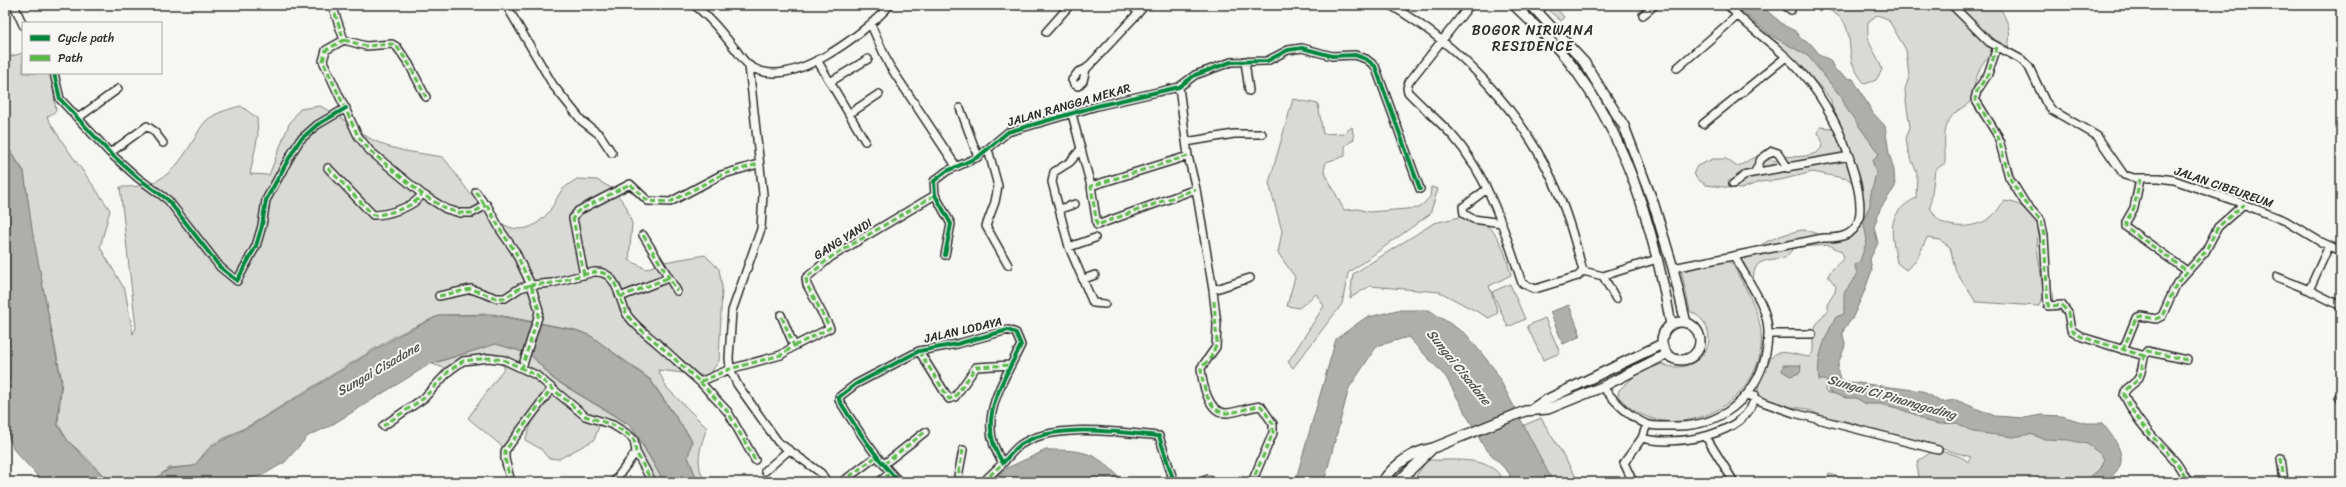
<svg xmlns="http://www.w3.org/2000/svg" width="2346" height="487" viewBox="0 0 2346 487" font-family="Sriracha,sans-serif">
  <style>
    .green { fill: #d9d9d5; stroke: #828280 }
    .water { fill: #aeaeab; stroke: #7a7a78 }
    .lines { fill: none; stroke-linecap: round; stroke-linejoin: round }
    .street-casing { stroke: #2b2b2b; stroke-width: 10 }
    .secondary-casing { stroke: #2b2b2b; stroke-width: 12 }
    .street { stroke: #f6f6f2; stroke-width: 7 }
    .secondary { stroke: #f6f6f2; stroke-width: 9 }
    .quiet { stroke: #58b947; stroke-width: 3; stroke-dasharray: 6 3; stroke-linecap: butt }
    .cycleway-casing { stroke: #f6f6f2; stroke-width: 6 }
    .cycleway { stroke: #00873e; stroke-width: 4 }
    .labels { text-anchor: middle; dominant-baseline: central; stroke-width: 4; stroke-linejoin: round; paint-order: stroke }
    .street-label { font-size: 12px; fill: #2b2b2b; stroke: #f6f6f2 }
    .water-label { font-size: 13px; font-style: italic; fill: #525251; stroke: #f6f6f2 }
    .quarter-label { font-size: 14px; letter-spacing: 1px; fill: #2b2b2b; stroke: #f6f6f2 }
  </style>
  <rect width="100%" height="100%" fill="#f6f6f2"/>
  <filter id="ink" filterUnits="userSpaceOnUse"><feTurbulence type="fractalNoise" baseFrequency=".025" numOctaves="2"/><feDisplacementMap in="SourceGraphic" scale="8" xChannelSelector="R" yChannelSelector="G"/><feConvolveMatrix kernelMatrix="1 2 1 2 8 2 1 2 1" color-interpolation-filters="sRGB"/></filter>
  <g filter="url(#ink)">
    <path class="green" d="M1553,5h7l-2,5 6,7 -3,4 -13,-11z
      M1719,5h22l73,49 67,98 -11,84 -41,147 -4,5v3l5,3 2,-1 245,41 33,26 -17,22h-173l-3,-16 2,-6c4,-2 8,-5 11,-7 9,-4 32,2 38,9l3,-5 -133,-38c-11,1 -19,-5 -29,-9 -13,-5 -32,0 -44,-10 -3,-3 -7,-6 -7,-10 0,-9 11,-36 20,-37 9,-2 22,3 31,4l4,-5v-13l3,-14 12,-16v-6l7,-11 1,-6 -8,-10c4,-9 11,-11 16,-19l-3,-6 -12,-6 -29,2 -7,2 -8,9c-9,1 -27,1 -30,11 -2,5 -1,9 -2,13 -3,-3 -8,-8 -9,-12 -6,-22 43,-38 59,-40 5,0 10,3 15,4 10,2 21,0 31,0l4,-5 4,-17 -1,-23 -3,-6 -5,-4 -35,-7 -33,8 -20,2 -19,7 -35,-4 -10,-7 -2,-6 3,-6 16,-7h13l10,7c8,-1 12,-7 20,-9 7,-3 15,5 24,4l4,-5c15,2 50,1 34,-23l2,-6 12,1 1,-3 -2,-25 -13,-16 -58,-50 -13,-5 -14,-14z
      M1823,5h175c10,16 14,25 10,43 -26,8 -28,17 -35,42 -1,3 -1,9 -3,12 -4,4 -11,7 -15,11 -15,14 -9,32 -10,50l-10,7 -5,38c3,3 5,8 7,10 12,13 41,9 53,0 6,-4 10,-12 14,-17 16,1 25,10 35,21l-2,25 7,48 -5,11 -63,-4 -20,-30 -6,-25 -10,-7 -13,-2 -11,23 -10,9 -9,-7c-5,-29 -13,-49 19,-65l1,-25 -9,-22 -2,-12 4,-12 -4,-26 -1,-12 4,-12 -3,-27 -18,-31 -11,-4 -9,7c-2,27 8,26 14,48l-6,10 -11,4c-21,-26 -11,-33 -19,-58 -4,-11 -15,-13 -23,-21z
      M23,53v20h28l5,38 -9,6c19,33 42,61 63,93l-10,37 25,43 8,44 3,-6 -16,-141c39,1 54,-14 73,-46 4,-6 8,-16 14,-21 10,-8 22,-11 34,-14l16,12 1,17 -8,39 19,1 20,-51 11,-15 20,-3 17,9 32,23 17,8 19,5 38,6c20,24 59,97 98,63 12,-10 13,-19 21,-30 4,-4 10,-8 15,-11l20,1 16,9 13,17 6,18 -3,36 17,9 18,-7 41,-7 14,14 3,18 -3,74 -11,15 -50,-6 9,18 40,40c-7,18 -13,38 -1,54h-7l-2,-3 -9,-22 4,-17 -42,-61 -59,-43 -15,-6 -83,-16 -53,1 -43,20 -145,89 -41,21 -17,21 -25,2 -18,14h-21l-25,-5 -19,-20 -18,-16 -10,-17 4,-43 -29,-142 -9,-68 -19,-28v-85z
      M1293,99l25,5 5,30 21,-1 8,-6 2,12 -9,7v10l-19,6 -2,9 20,39 14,-1 11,3 50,-4 11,-11 1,-10 7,2 -8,25 -82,59 -6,31 -49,64 -5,-6 36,-56 -8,-12 -17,14 -12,-2 8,-29 -17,-24 4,-22 -13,-48z
      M1460,217c7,2 16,3 22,6 19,10 24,33 29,52l-22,11 9,27 -9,5 -49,-26 -70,-6 -20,12 3,-24 81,-51z
      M1728,261l5,4c14,27 31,51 28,82 -6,66 -100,102 -143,49l1,-6 19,-17 24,-9c30,13 61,-18 40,-44 -3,-4 -9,-7 -12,-9l-9,-41z
      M1510,284l15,35 -17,8 -16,-35z
      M1545,318l15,35 -17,7 -16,-34z
      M496,344l34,10 23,25 78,47 33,56h-12l-23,-47 -29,-12 -6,17 -35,19 -11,-1 -7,-9 -16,-9 8,-20v-12l-30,39 -35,-29 37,-51 -16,-10 -45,11 -12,-4z
      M1541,418l38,64h-27l-30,-56z
      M1427,460c25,1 65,-6 77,22h-92z
      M1829,474l28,8h-30z"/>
    <path class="water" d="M1736,5h24l25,21 10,5 6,8 10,5 9,11 10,5 5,10 12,8 6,1 20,34 12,13 4,27 5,17 1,17 -15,22 -6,18 4,16 -8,16 2,11 -8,22 -12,27 -9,11c-1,5 1,8 2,13 0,11 -14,23 -3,38l80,10 19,11 15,-2 39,16 30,2 16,-3 21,1 23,7h17c9,11 25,30 17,45 -2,4 -9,9 -13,13l-18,1 3,-6 10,-8 3,-8 -2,-5 -15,-11 -19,-4 -24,-1 -14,-5 -17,3 -40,-5 -16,-9 -18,1 -14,-3 -9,-6 -19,-7 -17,-4h-14l-10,-6h-10l-17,-6 -3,-12h-7c-3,-23 6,-43 17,-63l8,-3v-21l13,-18 -2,-10 5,-4 7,-21 -4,-20 7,-15v-7l6,-25 -4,-13 7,-6 -33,-46 -4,-10 -34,-42 -38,-21 -21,-18 -6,-3z
      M5,145l19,27 8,57 29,152 -4,43 11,17 37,37 22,4h-84l-29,-32 -9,-22z
      M1569,305l12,31 -18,8 -13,-32z
      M1397,310h32l37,24 29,36 58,112h-42l-2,-9 -25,-26 -38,-70 -38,-40 -31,9 -28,42 -25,94h-29l41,-143 29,-21z
      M440,315h53l82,15 16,6 59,44 42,61 -4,16 10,25h-34l-32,-56 -78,-47 -24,-25 -34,-10 -66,20 -100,62 -22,10 -23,26 -22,13 -29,7h-83l18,-13 25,-3 18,-20 40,-21 146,-89z
      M1783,365h18l-1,8 -10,3 -8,-5z
      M1046,450c41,0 50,2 78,32h-134l17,-14z"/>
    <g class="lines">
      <defs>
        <path id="street" d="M14,5l9,20
          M332,5l12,35 -18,10 -3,11 35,75 12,15 52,43 24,15 14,4h12l15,-8
          M509,5v5l44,75 29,36 18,14 12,18
          M694,5c16,12 29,29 42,45 4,5 8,12 14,16 39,27 115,-33 140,-61
          M1390,5c69,40 128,102 162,174 14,29 23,62 31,92
          M1470,5l-61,77 -2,6 1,4c14,15 30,28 44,43 37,42 53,97 70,148l13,6 43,-13 5,-5
          M1784,5l7,5
          M1952,5l37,37 33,18 7,7 16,34 7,9 45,26 27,39 10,3h25l15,2 64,22 48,19 33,20 22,10
          M1139,12l6,-7
          M1538,12l6,-7
          M1643,15l12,-10
          M871,25l18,40 67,101
          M1046,32l24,-27
          M344,40l22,6 26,-2 5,3 12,17 17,33
          M1997,47l-9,27 -11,17 -2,8 23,37 11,41 16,26 16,18 3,15 4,70 14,-1 6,8 3,17 11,7 62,19
          M817,60l48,81
          M1245,61l4,30
          M749,66l14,128 -2,35 -29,82 -3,47 1,11 7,15 41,58 43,31 6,9
          M1677,68l60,-52
          M1086,69l-3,12 -5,5 -4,-2 -2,-4 6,-8 8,-3 53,-57 -9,-7
          M54,73l6,26 50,54 28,25 30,22 52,67 17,14 19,-35 6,-20 4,-26 26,-47 8,-13 17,-15 29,-17
          M830,82l38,-23
          M1179,87l9,69 8,33 17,101 4,35 -1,22 -15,21c1,14 7,46 26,45 12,-1 22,-6 34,-7l12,18v9l-21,49
          M960,108l18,49
          M849,114l30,-20
          M1072,114l9,35 -11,13 -16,10 -2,10 17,65 24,56 12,1
          M78,118l40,-29
          M1703,124l83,-67
          M1186,142l48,-8h28
          M988,149l10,37 -3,16 -9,24 22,39
          M1081,149l10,37 6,39 99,-36
          M110,153l37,-27 7,5 9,12
          M328,168l45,47c14,0 42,-8 49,-21
          M1755,172l6,-13 11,-8 6,2 10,15
          M2140,179l-6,29 -8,14v5l61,44
          M1733,184l14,-10 103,-18
          M1091,186l97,-30
          M1487,189l-24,18 1,7 9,5 29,4
          M476,192l7,10 1,5 3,-2
          M487,205l14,26 14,20 16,34 21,-2 42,-11c25,-2 24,29 34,44 9,12 20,19 31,29 14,12 27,25 41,37l30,-13 51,-14 13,-9 -13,-31
          M1060,209l15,-5
          M643,235l34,56
          M1069,247l26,-9
          M945,255l6,-31 -16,-29 -1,-14 13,-10 31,-14 30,-25 89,-26 82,-19 16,-12 36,-13 36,-1 21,-11 14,-2 30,8 23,-1 11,4 9,7 45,123
          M1673,268l150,-30c11,0 23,0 31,-9 18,-20 -10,-90 -21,-110 -9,-17 -20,-34 -33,-48 -21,-25 -51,-41 -72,-66
          M1583,271l20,5 13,23
          M584,275l-11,-57 5,-7 52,-27 18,17 22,1 51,-27 37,-11
          M1603,276l54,-17
          M2277,277l32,13 20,-44
          M1084,279l11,-4
          M1213,290l37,-12
          M2309,290l32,16
          M439,296l32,-7 25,9h9l15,-10 11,-3 8,25 -1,7 -16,51
          M620,297l48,-19
          M1768,334h44
          M794,346l36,-18 -23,-43 -1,-7 25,-21 104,-62
          M2123,350l13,-32 5,-2 15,3 6,-3 15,-33 28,-31 13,-25 26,-23
          M919,351l30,48 6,-2 21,-30 35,-2
          M2187,360l-40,-9c-6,9 -3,19 -9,28 -4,6 -13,8 -14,16 16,32 27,39 49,64 7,7 10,16 16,23
          M700,382l28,30 27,48
          M1602,387c13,14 26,29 44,37 8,3 19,2 27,2 54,2 94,-38 95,-92 1,-28 -21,-53 -33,-77
          M1748,395l12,6 34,12 144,37
          M2339,397l2,2
          M383,426l41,-28 25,-27 14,-10 26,-3 15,2 32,15 49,41 28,9 16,10 5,5 2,12 16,30
          M1706,437l28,45
          M1642,438c31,9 108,-2 113,-43
          M2281,458l3,24
          M884,464l41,-32
          M765,471l24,-21
          M511,482l-6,-23v-8l47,-63
          M614,482l22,-30
          M842,482l35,-26
          M879,482l11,-9
          M900,482c-22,-20 -45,-56 -61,-82v-3l17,-13 63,-33 38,-7 51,-14 8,3 5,12c-18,38 -47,77 -18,118 5,-6 11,-13 17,-18 33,-23 101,-13 139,-9l15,46
          M957,482l6,-32
          M983,482l20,-19
          M1202,482l6,-3
          M1633,482l-9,-19 18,-25 5,-14"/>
        <path id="secondary" d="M1514,5c22,22 46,43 64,69 52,71 78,165 93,251
          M1531,5l53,57 40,64 30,79 19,63 13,55
          M1662 341a19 19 0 1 1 38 0a19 19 0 1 1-38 0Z
          M1532,409l12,-8 118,-57
          M1382,482c13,-18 30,-30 51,-34l92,-37 23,-2 54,-22 65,-33
          M1398,482l35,-34"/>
      </defs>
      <use href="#street" class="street-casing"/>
      <use href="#secondary" class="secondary-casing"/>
      <use href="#street" class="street"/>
      <use href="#secondary" class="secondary"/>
      <path class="quiet" d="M332,5l12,35 -18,10 -3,11 35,75 12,15 52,43 24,15 14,4h12l15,-8
        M344,40l22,6 26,-2 5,3 12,17 17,33
        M1997,47l-9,27 -11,17 -2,8 23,37 11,41 16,26 16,18 3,15 4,70 14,-1 6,8 3,17 11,7 62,19
        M1188,156l-97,30 6,39 99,-36
        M328,168l45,47c14,0 42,-8 49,-21
        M2140,179l-6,29 -8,14v5l61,44
        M476,192l7,10 1,5 3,-2
        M487,205l14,26 14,20 16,34 21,-2 42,-11c25,-2 24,29 34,44 9,12 20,19 31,29 14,12 27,25 41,37l30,-13 51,-14 13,-9 -13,-31
        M643,235l34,56
        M584,275l-11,-57 5,-7 52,-27 18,17 22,1 51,-27 37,-11
        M439,296l32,-7 25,9h9l15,-10 11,-3 8,25 -1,7 -16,51
        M620,297l48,-19
        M1214,301l3,42 -6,14 -10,11c1,14 7,46 26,45 12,-1 22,-6 34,-7l12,18v9l-21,49
        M794,346l36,-18 -23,-43 -1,-7 25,-21 104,-62
        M2123,350l13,-32 5,-2 15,3 6,-3 15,-33 28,-31 13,-25 26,-23
        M919,351l30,48 6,-2 21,-30 35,-2
        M2187,360l-40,-9c-6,9 -3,19 -9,28 -4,6 -13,8 -14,16 16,32 27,39 49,64 7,7 10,16 16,23
        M700,382l28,30 27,48
        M2339,397l2,2
        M383,426l41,-28 25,-27 14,-10 26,-3 15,2 32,15 49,41 28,9 16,10 5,5 2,12 16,30
        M2281,458l3,24
        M884,464l41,-32
        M511,482l-6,-23v-8l47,-63
        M842,482l35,-26
        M879,482l11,-9
        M957,482l6,-32
        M983,482l20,-19
        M1202,482l6,-3"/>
      <defs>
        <path id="cycleway" d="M54,73l6,26 50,54 28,25 30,22 52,67 17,14 19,-35 6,-20 4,-26 26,-47 8,-13 17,-15 29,-17
          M945,255l6,-31 -16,-29 -1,-14 13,-10 31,-14 30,-25 89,-26 82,-19 16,-12 36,-13 36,-1 21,-11 14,-2 30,8 23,-1 11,4 9,7 45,123
          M900,482c-22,-20 -45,-56 -61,-82v-3l17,-13 63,-33 38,-7 51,-14 8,3 5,12c-18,38 -47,77 -18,118 5,-6 11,-13 17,-18 33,-23 101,-13 139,-9l15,46"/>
      </defs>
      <use href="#cycleway" class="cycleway-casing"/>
      <use href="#cycleway" class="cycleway"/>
    </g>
  </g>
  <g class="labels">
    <g class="street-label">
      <text transform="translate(1069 105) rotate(-16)">JALAN RANGGA MEKAR</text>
      <text transform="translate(2224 187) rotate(19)">JALAN CIBEUREUM</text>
      <text transform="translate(843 239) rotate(-32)">GANG YANDI</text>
      <text transform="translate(963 330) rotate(-13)">JALAN LODAYA</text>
    </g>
    <g class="water-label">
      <text transform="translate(1459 367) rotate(51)">Sungai Cisadane</text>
      <text transform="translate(378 369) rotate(-30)">Sungai Cisadane</text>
      <text transform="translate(1892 397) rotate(16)">Sungai Ci Pinanggading</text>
    </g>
    <g class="quarter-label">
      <text x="1533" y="30">BOGOR NIRWANA<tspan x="1533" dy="16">RESIDENCE</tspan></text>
    </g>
  </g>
  <rect width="2346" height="487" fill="none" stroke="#f6f6f2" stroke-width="20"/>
  <rect x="10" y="10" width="2326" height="467" fill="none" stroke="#2b2b2b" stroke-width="1.5" filter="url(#ink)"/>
  <rect x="22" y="22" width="140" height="52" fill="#f6f6f2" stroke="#a5a5a2"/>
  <rect x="30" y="35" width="20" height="6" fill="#00873e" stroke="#a5a5a2"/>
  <text x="58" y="42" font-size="12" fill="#2b2b2b">Cycle path</text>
  <rect x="30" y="55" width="20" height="6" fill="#58b947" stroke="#a5a5a2"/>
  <text x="58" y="62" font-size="12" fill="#2b2b2b">Path</text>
</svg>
